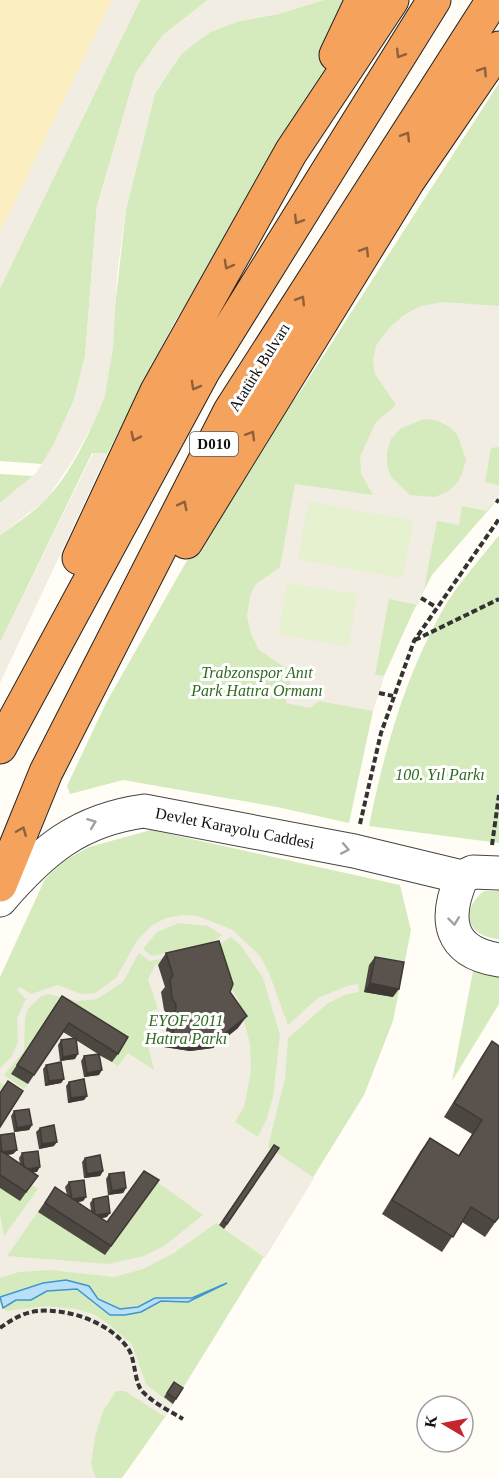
<svg xmlns="http://www.w3.org/2000/svg" width="499" height="1478" viewBox="0 0 499 1478" font-family="'Times New Roman',serif">
  <style>
    .green { fill: #d5ebbd }
    .sand { fill: #fbeec1 }
    .pitch { fill: #e6f2cf }
    .plaza { fill: #f1ede2; fill-rule: evenodd }
    .water { fill: #b9e0f7; stroke: #3f96cf; stroke-width: 1.5 }
    .lines { fill: none; stroke-linecap: round; stroke-linejoin: round }
    .minor-casing { stroke: #444; stroke-width: 35 }
    .highway-casing { stroke: #222; stroke-width: 35 }
    .path { stroke: #333; stroke-width: 4; stroke-dasharray: 6 3; stroke-linecap: butt }
    .minor { stroke: #fff; stroke-width: 33 }
    .highway { stroke: #f5a25d; stroke-width: 33 }
    .wall { fill: #4d4742 }
    .shaded-wall { fill: #3f3936 }
    .building { fill: #5a524d; stroke: #3f3936; stroke-width: 1.5 }
    .oneway { stroke: #8e613b }
    .oneway2 { stroke: #a0a0a0 }
    .labels { text-anchor: middle; dominant-baseline: central; stroke-width: 6; stroke-linejoin: round; paint-order: stroke }
    .shield { fill: #fff; stroke: #585858; stroke-width: 1.5 }
    .shield-label { font-size: 15px; font-weight: bold; fill: #111 }
    .street-label { font-size: 16px; fill: #111; stroke: #fff }
    .park-label { font-size: 16px; font-style: italic; fill: #2f6b1f; stroke: #fff }
  </style>
  <rect width="100%" height="100%" fill="#fffdf5"/>
  <path class="green" d="M140,0h68l-45,35 -27,38 -39,133 -12,151 -11,43 -21,46 -11,18 -42,-3v-173z
    M323,0h52l-201,323 -67,131 -15,-1 -92,190v-108c15,-11 32,-21 45,-35 26,-25 47,-72 60,-105l21,-186 29,-116 27,-40 28,-21 29,-11 39,-7z
    M499,83v415l-67,77 -20,39 -28,62 -11,35 -24,112 -72,-16 -154,-27 -53,14 -3,-8 39,-83 121,-213 73,-98z
    M0,474l33,2 -33,27z
    M499,535v308l-130,-17c15,-74 35,-147 72,-213 15,-28 39,-53 58,-78z
    M151,830l249,55 11,45 -18,91 -29,74 -199,322 -43,61h-122v-501l45,-98 17,-17 27,-15z
    M484,891h15v48c-32,-2 -40,-28 -15,-48z
    M473,971l26,6v27l-47,77z"/>
  <path class="sand" d="M0,0h112l-112,233z"/>
  <path class="pitch" d="M309,502l104,19 -11,57 -104,-19z
    M287,582l70,12 -9,52 -69,-12z"/>
  <path class="plaza" d="M112,0h28l-140,288v-55z
    M208,0h115l-45,14 -39,7 -29,11 -28,21 -27,40 -29,116 -9,66 -4,74 -8,46 -10,25 -22,40 -27,40 -46,35v-32l36,-30 17,-27 21,-46 11,-43 12,-151 39,-133 27,-38z
    M444,302l55,4v141l-8,1 -6,34 14,3v13l-13,13 -24,-5 -3,19 -22,-4 -13,69 -6,15 -29,-6 -14,76 9,1 -11,35 -54,-10 -9,7 -24,-5 6,-31 -33,-22 -8,-16 -4,-18 3,-20 6,-12 24,-17 15,-83 78,11 -12,-21 -1,-17 16,-35 20,-17 -21,-31 -2,-14 3,-14 13,-18 15,-13 16,-9zM423,419l13,1 12,6 9,8 9,25 -3,12 -6,12 -10,9 -12,5 -25,-2 -19,-18 -4,-12v-13l4,-13 9,-10zM309,502l104,19 -11,57 -104,-19zM287,583l70,11 -9,52 -69,-12z
    M93,453l14,1 -107,229v-40z
    M184,915l14,1 35,14 27,26 9,17 19,52 30,-27 29,-12 11,-2 1,8 -15,3 -17,9 -39,34 -3,40 -17,69 3,2 -52,76 -3,-2 -42,30 -31,16 -29,8 -63,-7 -32,2 -19,6v-64l4,22 34,-47 -38,-27v-6l13,-2 -13,-15v-13l19,-28 -19,-16v-14l12,-12 6,-14 -1,-23 9,-20 -9,-9 3,-3 11,7 27,-9 23,9 14,-1 21,-15 20,-36 15,-16 15,-8zM179,923l29,3 14,9 -12,9 -58,12 -9,-7 14,-17zM231,937l11,10 21,31 17,57 -7,61 -6,22 -9,19 -23,-15 9,-15 7,-36 -1,-27 -11,-42 -28,-51 -55,13 -8,15 10,30 -10,3 1,38 5,20 -26,-17 -10,13 -55,-34 -39,57 -20,-14 20,-24 1,-32 3,-10 12,-12 8,-3 29,7 20,-2 26,-17 16,-29 11,8 60,-11zM153,1179l50,36 -39,31 -20,10 -36,8 -101,-8 42,-60 52,34z
    M276,1152l38,26 -49,80 -41,-29z
    M0,1304l6,7 40,-5 30,3 17,5 13,8 26,22 14,40 26,21 -7,12 -40,-26h-9l-13,20 -8,26 -4,27 5,14h-96z"/>
  <path class="water" d="M66,1280l23,6 9,13 22,10 18,-2 17,-9h37l35,-15 -39,19 -27,-1 -20,11 -16,3h-15l-33,-26 -30,2 -16,9h-15l-13,8 -3,-11 43,-14z"/>
  <g class="lines">
    <defs>
      <path id="minor" d="M499,873l-26,-1 -11,5c-19,43 -13,75 37,83
        M0,900c42,-49 78,-80 144,-89l210,40 108,26"/>
      <path id="highway" d="M336,55l26,-55
        M186,542l222,-361 91,-133
        M79,558l78,-167 134,-239 101,-152
        M0,747l204,-377 230,-370
        M0,885l46,-113 184,-361 263,-411"/>
    </defs>
    <use href="#minor" class="minor-casing"/>
    <use href="#highway" class="highway-casing"/>
    <path class="path" d="M496,500l3,2
      M421,598l15,9
      M415,640l84,-41
      M379,693l14,3
      M360,824l21,-91 33,-92 85,-122
      M492,845l7,-50
      M0,1328c11,-8 24,-16 38,-17 30,-3 74,12 91,39 7,12 5,35 15,43 11,11 26,18 39,26"/>
    <use href="#minor" class="minor"/>
    <use href="#highway" class="highway"/>
  </g>
  <path class="wall" d="M166,953l64,39 8,36 -25,20 -23,3 -26,-4 4,-31 -4,-6 -3,-18 4,-5 -7,-22z
    M375,957l18,40 -29,-5 5,-27z
    M56,1004l62,50 -6,8 -13,-7v20l-15,2 -3,-16 3,-5 14,-2 -22,-14 -1,19 -15,2 -2,-16 3,-5 12,-2 -10,-6 -35,52 -17,-10z
    M492,1041l7,176 -14,20 -23,-15 -20,30 -60,-38 38,-62 10,-14 28,18 14,-22 -28,-17 38,-61z
    M46,1065l18,14 -3,4 -16,3 -2,-17z
    M69,1082l18,14 -3,4 -16,3 -2,-17z
    M14,1111l18,14 -3,5 -15,2 -3,-16z
    M40,1128l14,18 -15,3 -3,-17z
    M0,1135l17,15 -4,4 -6,1 13,9 -1,-6 3,-5 15,19h-4l5,4 -18,25 -20,-13z
    M274,1145l5,3 -55,81 -5,-4z
    M85,1158l18,13 -3,5 -16,2 -2,-16z
    M109,1174l17,14 -3,5 -15,2 -2,-16z
    M159,1180l-54,75 -67,-43 17,-25 12,8 -2,-8 4,-5 17,15 -3,4 -5,1 13,9 -1,-8 3,-4 14,18 -5,1 5,4z
    M174,1382l9,6 -10,16 -9,-7z"/>
  <path class="shaded-wall" d="M370,983l29,6 -6,8 -29,-5z
    M247,1016l-9,12 -25,20 -23,3 -26,-4 9,-12z
    M78,1054l-3,5 -15,2 3,-4z
    M102,1070l-3,5 -15,2 3,-4z
    M64,1079l-3,4 -16,3 4,-5z
    M87,1096l-3,4 -16,3 3,-5z
    M32,1125l-3,5 -15,2 3,-4z
    M57,1142l-3,4 -15,3 3,-5z
    M17,1150l-4,4 -13,2 2,-4z
    M40,1167l-3,5 -15,2 3,-4z
    M103,1171l-3,5 -16,2 3,-4z
    M126,1188l-3,5 -15,2 4,-4z
    M86,1197l-3,4 -15,3 4,-5z
    M110,1213l-3,4 -15,3 3,-5z"/>
  <path class="building" d="M219,941l14,43 -3,8 17,24 -25,20 -23,3 -26,-4 3,-30 -4,-7 -2,-18 3,-5 -7,-22z
    M375,957l29,5 -5,27 -29,-6z
    M62,996l66,41 -10,17 -49,-31 -35,52 -17,-10z
    M76,1038l2,16 -15,3 -2,-17z
    M492,1041l7,5v171l-4,5 -24,-15 -18,30 -61,-37 38,-62 29,18 23,-36 -28,-17z
    M99,1054l3,16 -15,3 -3,-17z
    M61,1062l3,17 -15,2 -3,-16z
    M84,1079l3,17 -16,2 -2,-16z
    M8,1081l15,10 -23,36v-34z
    M29,1109l3,16 -15,3 -3,-17z
    M54,1125l3,17 -15,2 -2,-16z
    M14,1133l3,17 -15,2 -2,-17z
    M274,1145l5,3 -52,76 -4,-3z
    M0,1150l38,26 -12,16 -26,-17z
    M38,1151l2,16 -12,2 -4,-2 -2,-14z
    M100,1155l3,16 -16,3 -2,-16z
    M144,1171l15,9 -48,66 -66,-43 10,-16 52,35z
    M124,1172l2,16 -14,3 -3,-17z
    M84,1180l2,17 -14,2 -3,-17z
    M108,1196l2,17 -13,2 -2,-1 -2,-15z
    M174,1382l9,6 -7,11 -9,-6z"/>
  <defs><path id="oneway-chevron" d="M-2-3.5L2.5 0L-2 3.5" fill="none" stroke-width="1.6" stroke-linecap="round" stroke-linejoin="round" transform="scale(1.5)"/></defs>
  <g class="oneway">
    <use href="#oneway-chevron" transform="translate(400 54) rotate(122)"/>
    <use href="#oneway-chevron" transform="translate(483 71) rotate(-56)"/>
    <use href="#oneway-chevron" transform="translate(406 136) rotate(-58)"/>
    <use href="#oneway-chevron" transform="translate(298 220) rotate(122)"/>
    <use href="#oneway-chevron" transform="translate(365 251) rotate(-58)"/>
    <use href="#oneway-chevron" transform="translate(228 265) rotate(119)"/>
    <use href="#oneway-chevron" transform="translate(301 300) rotate(-58)"/>
    <use href="#oneway-chevron" transform="translate(195 386) rotate(119)"/>
    <use href="#oneway-chevron" transform="translate(251 435) rotate(-59)"/>
    <use href="#oneway-chevron" transform="translate(135 437) rotate(116)"/>
    <use href="#oneway-chevron" transform="translate(183 505) rotate(-63)"/>
    <use href="#oneway-chevron" transform="translate(22 831) rotate(-68)"/>
  </g>
  <g class="oneway2">
    <use href="#oneway-chevron" transform="translate(92 823) rotate(-21)"/>
    <use href="#oneway-chevron" transform="translate(345 849) rotate(11)"/>
    <use href="#oneway-chevron" transform="translate(454 921) rotate(83)"/>
  </g>
  <g class="labels">
    <rect class="shield" x="190" y="432" width="48" height="24" rx="4.5"/>
    <g class="shield-label">
      <text x="214" y="444">D010</text>
    </g>
    <g class="street-label">
      <text transform="translate(259 367) rotate(-58)">Atatürk Bulvarı</text>
      <text transform="translate(235 828) rotate(11)">Devlet Karayolu Caddesi</text>
    </g>
    <g class="park-label">
      <text x="257" y="672">Trabzonspor Anıt<tspan x="257" dy="18">Park Hatıra Ormanı</tspan></text>
      <text x="440" y="774">100. Yıl Parkı</text>
      <text x="186" y="1020">EYOF 2011<tspan x="186" dy="18">Hatıra Parkı</tspan></text>
    </g>
  </g>
  <g transform="translate(445 1424) rotate(280)"><circle r="28" fill="#ffffff" stroke="#a0a0a0" stroke-width="1.5"/>
  <path d="M0-4.5L10 22L0 15L-10 22Z" fill="#c4262e"/>
  <text y="-9" font-size="16" font-weight="bold" text-anchor="middle" fill="#111111">K</text>
  </g>
</svg>
